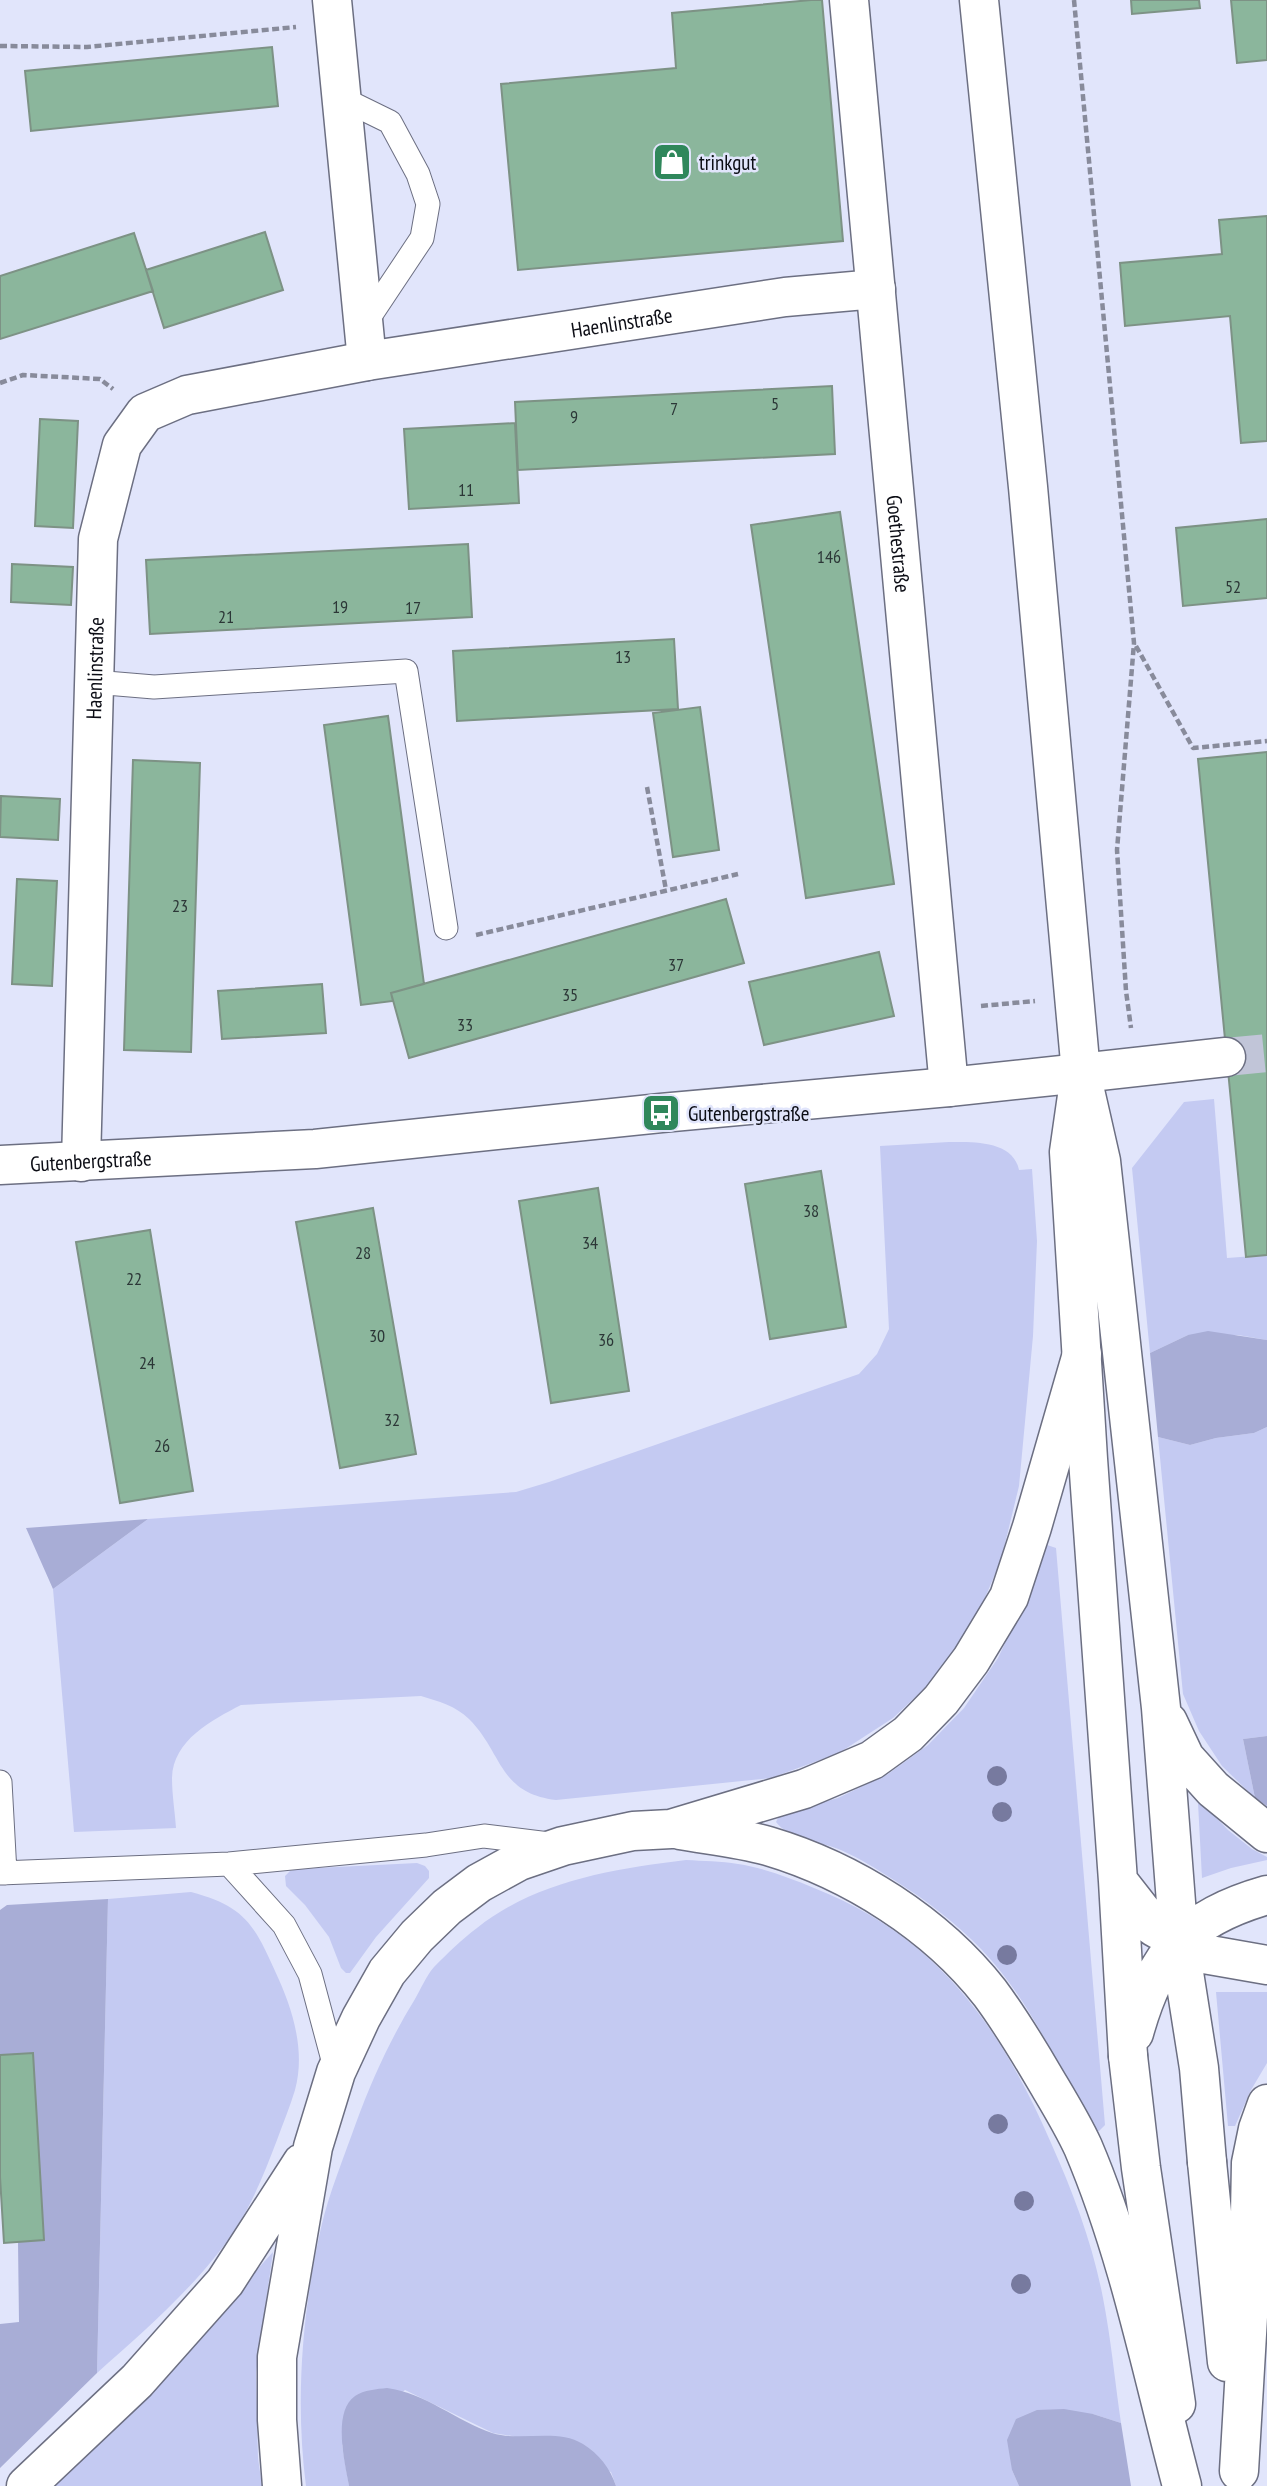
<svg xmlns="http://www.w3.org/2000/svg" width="1267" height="2486" viewBox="0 0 1267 2486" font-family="'PT Sans Narrow',sans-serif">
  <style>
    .green { fill: #c4caf2 }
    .forest { fill: #a8add6 }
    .building { fill: #8bb69c; stroke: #7d9285; stroke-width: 2 }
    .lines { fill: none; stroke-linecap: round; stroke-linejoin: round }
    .minor-tunnel { stroke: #c1c5d8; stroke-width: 38; stroke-dasharray: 38 19; stroke-linecap: butt }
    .service-casing { stroke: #6c6f82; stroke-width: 25 }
    .minor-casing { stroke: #6c6f82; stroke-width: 41 }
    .tertiary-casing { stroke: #6c6f82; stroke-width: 41 }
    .primary-casing { stroke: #6c6f82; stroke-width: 41 }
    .trunk-casing { stroke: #6c6f82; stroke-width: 41 }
    .motorway-casing { stroke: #6c6f82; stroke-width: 41 }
    .path { stroke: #888b9b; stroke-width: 4.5; stroke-dasharray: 7 3.5; stroke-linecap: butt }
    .service { stroke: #fff; stroke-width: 23 }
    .minor { stroke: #fff; stroke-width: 38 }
    .tertiary { stroke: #fff; stroke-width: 38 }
    .primary { stroke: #fff; stroke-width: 38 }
    .trunk { stroke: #fff; stroke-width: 38 }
    .motorway { stroke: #fff; stroke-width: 38 }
    .tree { fill: #777a9f }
    .labels { text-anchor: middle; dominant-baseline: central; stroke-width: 5; stroke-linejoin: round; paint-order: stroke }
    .number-label { font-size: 18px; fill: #2c3737 }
    .poi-label { font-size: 21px; fill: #0c0d15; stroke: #e1e5fb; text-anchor: start }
    .street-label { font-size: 21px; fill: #0c0d15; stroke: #e1e5fb }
  </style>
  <rect width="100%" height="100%" fill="#e1e5fb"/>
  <path class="green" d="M1214,1099l13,159 40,-3v85l-29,-5h-50l-38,18 -18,-185 52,-66z
    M949,1142c23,0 64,-2 70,28l13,-1 5,72 -4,95 -14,150 -18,74 -25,59 -34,53 -49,46 -54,35 -68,25 -215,22c-58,-7 -53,-47 -87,-81 -13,-13 -31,-18 -48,-23l-180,9c-29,15 -68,35 -69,73 0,17 3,34 4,50l-102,4 -21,-243 95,-70 368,-27 33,-10 310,-108 18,-20 12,-25 -9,-183z
    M1267,1427v309l-24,3 12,59 -33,-32 -23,-35 -16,-37 -25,-257 32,8 26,-7 38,-5z
    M1047,1545l9,3 49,577 -6,6h-4l-5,-4c-31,-60 -60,-127 -108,-177 -26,-27 -56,-50 -88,-70 -16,-10 -33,-21 -51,-29 -20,-10 -53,-10 -67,-29l4,-8 58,-16 50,-24 40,-29 36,-37 34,-50 27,-57z
    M1198,1803h4l26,27 24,19 15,8v3l-36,8 -29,10z
    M686,1860c17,1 35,1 52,4 26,4 52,14 76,24 122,48 186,137 237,255 22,49 42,102 52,155 8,41 12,84 18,125l-28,-9 -81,56 7,16h-403l-5,-14 -99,-36 -19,-3 -88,-43 -63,55 7,41h-43c-11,-85 -4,-174 15,-258 8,-35 23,-71 35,-105 16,-44 35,-85 59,-124 6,-10 11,-23 19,-32 13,-13 28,-28 43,-39 59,-47 136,-59 209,-68z
    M417,1863l8,3 4,5v7l-53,59 -26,36h-4l-5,-5 -12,-31 -24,-32 -19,-19 -1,-10 5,-5 7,-2z
    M191,1892c53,14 63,32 84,79 17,36 31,79 20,119 -5,17 -12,33 -18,50 -12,31 -24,63 -43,91 -35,53 -90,100 -137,142l11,-474z
    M1216,1992h51v71l-16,27 -16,36h-7z
    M273,2252l-17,121 2,85 4,28h-214l141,-141z"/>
  <path class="forest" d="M1208,1331l59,9v87l-13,6 -38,5 -26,7 -32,-8 -8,-84 38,-18z
    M148,1519l-95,70 -27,-61z
    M1267,1736v70l-12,-8 -12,-59z
    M108,1899l-11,474 -97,95v-144l19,-2 -1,-80 26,-2 -11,-186 -33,1v-145l7,-5z
    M387,2388c39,5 69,33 105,45 29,9 65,-5 91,11 16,10 27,24 33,42h-267c-4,-23 -17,-74 6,-90 9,-6 22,-7 32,-8z
    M1064,2409l29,5 28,9 10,63h-112l-7,-16 -5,-30 9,-21 21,-9z"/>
  <path class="building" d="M811,0h11l21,241 -325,29 -17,-186 175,-16 -4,-55z
    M1131,0h68l1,8 -68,6z
    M1231,0h36v60l-30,3z
    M272,47l6,59 -247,25 -6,-60z
    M1267,216v225l-26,2 -11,-127 -105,10 -5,-63 102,-9 -3,-34z
    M265,232l18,58 -119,38 -18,-58z
    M134,233l19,58 -153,48v-63z
    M832,386l3,68 -317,16 -3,-68z
    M40,419l38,2 -5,107 -38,-2z
    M515,423l4,80 -110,6 -5,-80z
    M840,512l54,372 -88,14 -55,-373z
    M1267,519v79l-84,8 -7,-78z
    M468,544l4,73 -322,17 -4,-74z
    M12,564l61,3 -2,38 -60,-3z
    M674,639l4,70 -221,12 -4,-70z
    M700,707l19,143 -46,7 -20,-144z
    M388,716l36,268 -33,9 2,8 -32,4 -37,-280z
    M1267,752v503l-21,2 -48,-498z
    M133,760l67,3 -9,289 -67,-2z
    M1,796l59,3 -2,41 -58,-3z
    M17,879l40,2 -5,105 -40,-2z
    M726,899l18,64 -335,95 -18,-65z
    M879,952l15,64 -130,29 -15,-63z
    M322,984l4,49 -104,6 -4,-48z
    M821,1171l25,156 -76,12 -25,-155z
    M598,1188l31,203 -78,12 -32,-202z
    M373,1208l43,246 -76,14 -44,-246z
    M150,1230l43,261 -73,12 -44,-261z
    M33,2053l11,187 -40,3 -4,-66v-122z"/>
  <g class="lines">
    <path class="minor-tunnel" d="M1226,1057l41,-4"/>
    <defs>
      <path id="service" d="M341,98l49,24 28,52 10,30 -6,34 -58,87
        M94,682l60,5 252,-16 40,257
        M0,1782l5,91
        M229,1864l55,61 26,49 26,97
        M0,1873l229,-9 197,-19 58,-9 65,8"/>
      <g id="minor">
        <path d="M332,0l35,361"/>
        <path id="s1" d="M849,0l100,1087"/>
        <path d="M1081,1073l145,-16"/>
        <path id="s2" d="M81,1162l17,-623 24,-94 23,-32 42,-18 180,-34 418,-64 91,-8"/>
      </g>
      <g id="tertiary">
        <path id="s3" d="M0,1165l315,-16 346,-36 288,-26 132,-14"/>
      </g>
      <path id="primary" d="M979,0l49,487 53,586 20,88 60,547 18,233 20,127 8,94
        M1077,1096l-8,56 19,307 30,422 10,175
        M1168,1722l17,36 28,31 54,44
        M1118,1881l36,46 25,14 25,13 63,11
        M1134,2033c22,-80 53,-115 133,-138"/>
      <path id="trunk" d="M1128,2056l13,112 35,236
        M1207,2162l20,200
        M1239,2471l9,-154 3,-154 7,-34 9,-25"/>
      <path id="motorway" d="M680,1830c29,5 60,8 88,16 84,25 168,78 222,147 20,27 37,55 54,84 13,22 28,46 39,70 46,108 69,226 99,339
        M26,2486l111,-105 88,-99 77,-119
        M282,2486l-5,-66v-63l36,-210 23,-75 25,-54 26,-46 30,-36 30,-29 32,-24 40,-22 44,-15 70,-15 38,-2 133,-40 68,-29 36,-26 33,-34 30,-40 38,-63 23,-70 50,-173"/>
    </defs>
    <use href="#service" class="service-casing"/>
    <use href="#minor" class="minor-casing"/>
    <use href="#tertiary" class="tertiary-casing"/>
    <use href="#primary" class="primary-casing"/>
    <use href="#trunk" class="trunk-casing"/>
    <use href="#motorway" class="motorway-casing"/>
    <path class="path" d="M1074,0l60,643 -17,207 9,141 5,37
      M0,46l87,1 209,-20
      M0,383l23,-8 77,4 13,10
      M1136,646l57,102 74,-7
      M647,787l19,103
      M476,935l262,-61
      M981,1006l54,-5"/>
    <use href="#service" class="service"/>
    <use href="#minor" class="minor"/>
    <use href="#tertiary" class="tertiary"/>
    <use href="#primary" class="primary"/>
    <use href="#trunk" class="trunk"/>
    <use href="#motorway" class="motorway"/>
  </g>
  <g class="tree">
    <circle cx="997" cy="1776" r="10"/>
    <circle cx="1002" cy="1812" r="10"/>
    <circle cx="1007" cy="1955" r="10"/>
    <circle cx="998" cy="2124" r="10"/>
    <circle cx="1024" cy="2201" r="10"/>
    <circle cx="1021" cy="2284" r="10"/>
  </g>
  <defs>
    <symbol id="shop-square" viewBox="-11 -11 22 22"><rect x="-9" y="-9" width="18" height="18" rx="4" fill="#2f875b" stroke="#e1e5fb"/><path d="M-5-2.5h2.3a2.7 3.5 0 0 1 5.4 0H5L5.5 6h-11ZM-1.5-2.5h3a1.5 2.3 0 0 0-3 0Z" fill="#fff"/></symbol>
    <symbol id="bus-square" viewBox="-11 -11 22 22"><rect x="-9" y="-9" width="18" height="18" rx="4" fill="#2f875b" stroke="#e1e5fb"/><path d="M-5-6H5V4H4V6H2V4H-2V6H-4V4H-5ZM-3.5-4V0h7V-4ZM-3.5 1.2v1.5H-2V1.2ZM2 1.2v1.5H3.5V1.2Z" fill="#fff"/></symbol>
  </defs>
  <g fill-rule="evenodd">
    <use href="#shop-square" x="650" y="140" width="44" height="44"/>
    <use href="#bus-square" x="639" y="1091" width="44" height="44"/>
  </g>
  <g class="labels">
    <g class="number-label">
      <text x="775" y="403">5</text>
      <text x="674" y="408">7</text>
      <text x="574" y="416">9</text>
      <text x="466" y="489">11</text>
      <text x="829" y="556">146</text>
      <text x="1233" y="586">52</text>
      <text x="340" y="606">19</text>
      <text x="413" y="607">17</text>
      <text x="226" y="616">21</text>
      <text x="623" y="656">13</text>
      <text x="180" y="905">23</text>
      <text x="676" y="964">37</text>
      <text x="570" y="994">35</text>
      <text x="465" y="1024">33</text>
      <text x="811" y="1210">38</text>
      <text x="590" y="1242">34</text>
      <text x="363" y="1252">28</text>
      <text x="134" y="1278">22</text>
      <text x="377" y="1335">30</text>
      <text x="606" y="1339">36</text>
      <text x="147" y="1362">24</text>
      <text x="392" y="1419">32</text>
      <text x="162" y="1445">26</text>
    </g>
    <g class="poi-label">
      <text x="699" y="162">trinkgut</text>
      <text x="688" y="1113">Gutenbergstraße</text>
    </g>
    <g class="street-label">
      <text stroke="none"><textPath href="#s2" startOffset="1246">Haenlinstraße</textPath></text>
      <text stroke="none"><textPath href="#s1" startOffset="546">Goethestraße</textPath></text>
      <text stroke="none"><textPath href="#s2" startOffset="494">Haenlinstraße</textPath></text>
      <text stroke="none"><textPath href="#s3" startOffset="91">Gutenbergstraße</textPath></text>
    </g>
  </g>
</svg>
